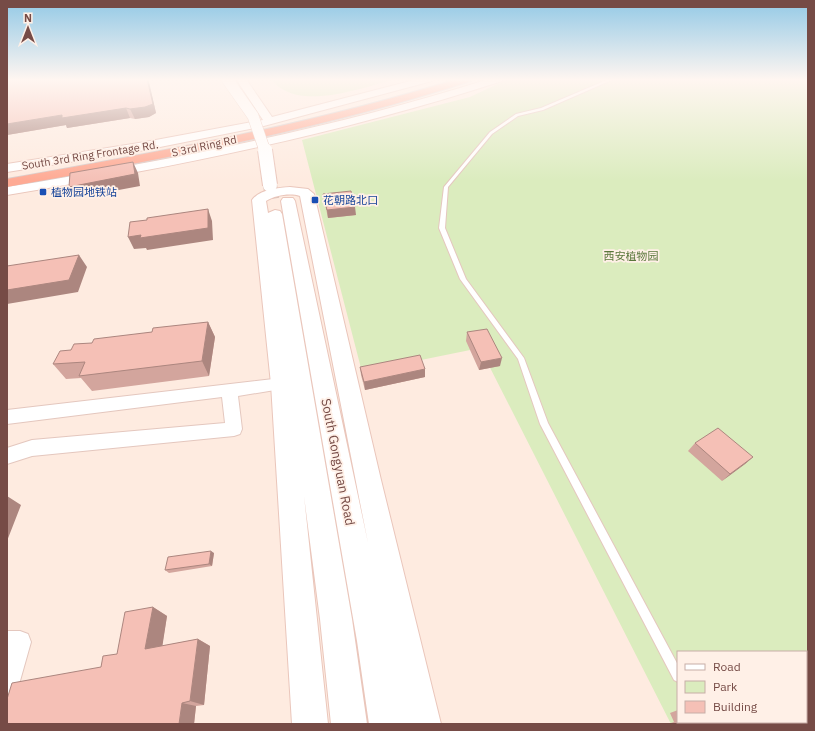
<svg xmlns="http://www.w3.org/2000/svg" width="815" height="731" viewBox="0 0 815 731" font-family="'IBM Plex Sans','Noto Sans SC',sans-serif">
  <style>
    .green { fill: #dbecbe; fill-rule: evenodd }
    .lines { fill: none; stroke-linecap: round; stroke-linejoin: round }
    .secondary-tunnel { stroke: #dcc3ba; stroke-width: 14; stroke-dasharray: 14 7; stroke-linecap: butt }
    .service-casing { stroke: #e4c7be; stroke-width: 2 }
    .minor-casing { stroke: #e4c7be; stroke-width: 2 }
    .secondary-casing { stroke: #eac6bb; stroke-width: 2 }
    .trunk-casing { stroke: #d9cdcb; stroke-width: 2 }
    .service { fill: #fff; fill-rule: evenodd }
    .minor { fill: #fff; fill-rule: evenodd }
    .secondary { fill: #fff; fill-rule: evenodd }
    .trunk { fill: #feaa94; fill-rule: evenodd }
    .secondary-bridge-far1-casing { stroke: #eac6bb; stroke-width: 12; stroke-linecap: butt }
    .secondary-bridge-casing { stroke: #eac6bb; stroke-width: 16; stroke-linecap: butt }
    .secondary-bridge-far1 { stroke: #fff; stroke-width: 11 }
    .secondary-bridge { stroke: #fff; stroke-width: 14 }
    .wall { fill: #d3a59d }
    .shaded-wall { fill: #ac867f }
    .building { fill: #f5c0b6; stroke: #ac867f }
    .transit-dot { fill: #1a4fb4; stroke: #fff0e7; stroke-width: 1.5 }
    .labels { text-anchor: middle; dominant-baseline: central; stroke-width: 3.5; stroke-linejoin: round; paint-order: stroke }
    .far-street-label { font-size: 11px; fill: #764b46; stroke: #fff0e7 }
    .far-transit-label { font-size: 11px; fill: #164399; stroke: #fff0e7; text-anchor: start }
    .far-park-label { font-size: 11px; fill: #5a773b; stroke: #fff0e7 }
    .street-label { font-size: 13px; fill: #764b46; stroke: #fff0e7 }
  </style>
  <rect width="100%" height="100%" fill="#feebe0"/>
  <path class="green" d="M270,79h126c-32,8 -84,28 -114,10 -4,-2 -8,-7 -12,-10z
    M508,79h300v645h-137l-191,-376 -118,24 -60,-232 168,-43zM678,652h128v70h-128z"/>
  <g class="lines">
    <path class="secondary-tunnel" d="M270,185l3,18"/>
    <defs>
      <path id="service" d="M609,79h5l-71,31 -25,6 -26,18 -44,53 -3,41 21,51 58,79 24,65 130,242v17l-4,-2 -134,-256 -22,-65 -58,-80 -21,-51 5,-41 46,-55 26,-18 25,-6z"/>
      <path id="minor" d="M282,378l5,2 3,4 -3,4 -49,8 4,33 -2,5 -6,2 -202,20 -25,8v-16l25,-8 193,-17 -3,-26 -215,27v-14z
        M7,631h13l8,3 3,8 -15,53 -9,3z"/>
      <path id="secondary" d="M236,79h10l26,38 146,-38h16l-2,2 -172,46 -115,23 -138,22v-8l138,-22 118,-22z
        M489,79h15l-2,2c-162,53 -327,86 -495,114v-8c163,-27 325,-58 482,-108z
        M290,187l18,2 6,5 67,286 60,244h-36l-7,-36 7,36h-36l-12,-83 -76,-440 2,-3h10l2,3 73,342 -68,-347c-10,-3 -24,-1 -34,5l2,12 7,-3 5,1 2,3 70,405 15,105h-36l-11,-105 -16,-123 24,228h-36l-21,-340 -19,-184c8,-11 26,-12 38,-13z"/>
      <path id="trunk" d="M457,79h15l-1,2c-152,49 -307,78 -464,106v-8c152,-27 303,-54 450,-100z"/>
    </defs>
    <use href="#service" class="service-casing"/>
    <use href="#minor" class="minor-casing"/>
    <use href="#secondary" class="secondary-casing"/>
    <use href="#trunk" class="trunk-casing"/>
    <use href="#service" class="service"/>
    <use href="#minor" class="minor"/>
    <use href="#secondary" class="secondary"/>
    <use href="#trunk" class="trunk"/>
    <defs>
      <path id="secondary-bridge-far1" d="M227,79l26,37 12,35"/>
      <path id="secondary-bridge" d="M265,150l5,35"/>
    </defs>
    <use href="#secondary-bridge-far1" class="secondary-bridge-far1-casing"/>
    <use href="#secondary-bridge" class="secondary-bridge-casing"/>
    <use href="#secondary-bridge-far1" class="secondary-bridge-far1"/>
    <use href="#secondary-bridge" class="secondary-bridge"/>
  </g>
  <path class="wall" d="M7,79h141l8,34 -7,4 -14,2 -5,-1 -63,10 -1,-3 -59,10z
    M323,194l33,21 -28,3z
    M208,322l7,15 -6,39 -117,15 -11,-13 -15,1 -13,-15 18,-14 21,-7 60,-11z
    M467,332l33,34 -21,4 -13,-29z
    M360,367l65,2v8l-60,13 -4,-15z
    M695,443l58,14 -8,7 -23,17 -34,-30z
    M214,553l-2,13 -43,7 -4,-3z
    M153,607l14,9 -5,30 36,-7 12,7 -6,59 -8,1 -2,18h-187l94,-57 16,-13z
    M678,710v12h28l1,2h-39l6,-2 -4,-9z"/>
  <path class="shaded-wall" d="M147,79h1l1,3 7,31 -7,4 -14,2 -5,-10z
    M126,108l4,10 -63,10 -1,-3 -59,10v-11l55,-9z
    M133,162l5,11 2,13 -64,12 -7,-11z
    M355,207l1,8 -28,3 -1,-8z
    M208,209l4,12 1,19 -66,10 -1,-2 -12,1 -6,-12z
    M79,255l8,12 -9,25 -71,12v-14z
    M208,322l7,15 -6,39 -7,-15z
    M502,358l-2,8 -21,4 2,-8z
    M425,369v8l-60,13 -1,-8z
    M753,457l-8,7 -23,17 8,-7z
    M7,496l14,9 -14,36z
    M211,551l3,2 -2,13 -3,-2z
    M153,607l14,9 -6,39 -16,-6z
    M198,639l12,7 -6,59 -14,-4z
    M182,703l14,3 -2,18h-15z"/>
  <path class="building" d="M7,79h140l6,25 -8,3 -15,2 -4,-1 -64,10v-3l-55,9z
    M133,162l2,12 -66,13 1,-14z
    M351,191l4,16 -28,3 -4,-16z
    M208,209v19l-68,10 1,-3 -13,2 2,-15 17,-2v-2z
    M79,255l-10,25 -62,10v-24z
    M208,322l-6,39 -123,15 6,-14 -32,2 7,-13 11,-1 3,-6 18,-1 2,-4 58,-7 1,-4z
    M487,329l15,29 -21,4 -14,-30z
    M420,355l5,14 -61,13 -4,-15z
    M718,428l35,29 -23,17 -35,-31z
    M211,551l-2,13 -44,6 3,-13z
    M153,607l-8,42 53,-10 -8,62 -8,2 -3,21h-172v-25l5,-16 89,-16 2,-11 14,-2 8,-42z
    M682,722h24l1,2h-31z"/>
  <linearGradient id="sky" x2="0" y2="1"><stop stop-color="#93c9e6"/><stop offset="0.44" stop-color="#fff6f1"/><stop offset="1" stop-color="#fff6f1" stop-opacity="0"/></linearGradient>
  <rect width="815" height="181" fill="url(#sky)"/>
  <g class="transit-dot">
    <rect x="39" y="188" width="8" height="8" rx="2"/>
    <rect x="311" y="196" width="8" height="8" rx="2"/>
  </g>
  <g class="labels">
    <g class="far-street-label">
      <text transform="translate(204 146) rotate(-12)">S 3rd Ring Rd</text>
      <text transform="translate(90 155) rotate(-9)">South 3rd Ring Frontage Rd.</text>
    </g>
    <g class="far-transit-label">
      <text x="51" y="192">植物园地铁站</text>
      <text x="323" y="200">花朝路北口</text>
    </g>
    <g class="far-park-label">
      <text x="631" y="256">西安植物园</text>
    </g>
    <g class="street-label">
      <text transform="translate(338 462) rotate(79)">South Gongyuan Road</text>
    </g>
  </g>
  <rect width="815" height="731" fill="none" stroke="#764b46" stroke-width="16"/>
  <rect x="677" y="651" width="130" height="72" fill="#fff0e7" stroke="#c8aea7"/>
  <rect x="685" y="664" width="20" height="6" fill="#ffffff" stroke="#c8aea7"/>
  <text x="713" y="671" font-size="12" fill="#764b46">Road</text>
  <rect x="685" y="681" width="20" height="12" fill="#dbecbe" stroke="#c8aea7"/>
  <text x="713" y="691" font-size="12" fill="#764b46">Park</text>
  <rect x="685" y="701" width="20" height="12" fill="#f5c0b6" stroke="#c8aea7"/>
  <text x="713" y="711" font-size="12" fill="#764b46">Building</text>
  <g transform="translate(28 28)" stroke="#fff0e7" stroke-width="3" paint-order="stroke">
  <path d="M0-3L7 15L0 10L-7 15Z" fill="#764b46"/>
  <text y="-6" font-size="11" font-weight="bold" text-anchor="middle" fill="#764b46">N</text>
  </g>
</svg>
